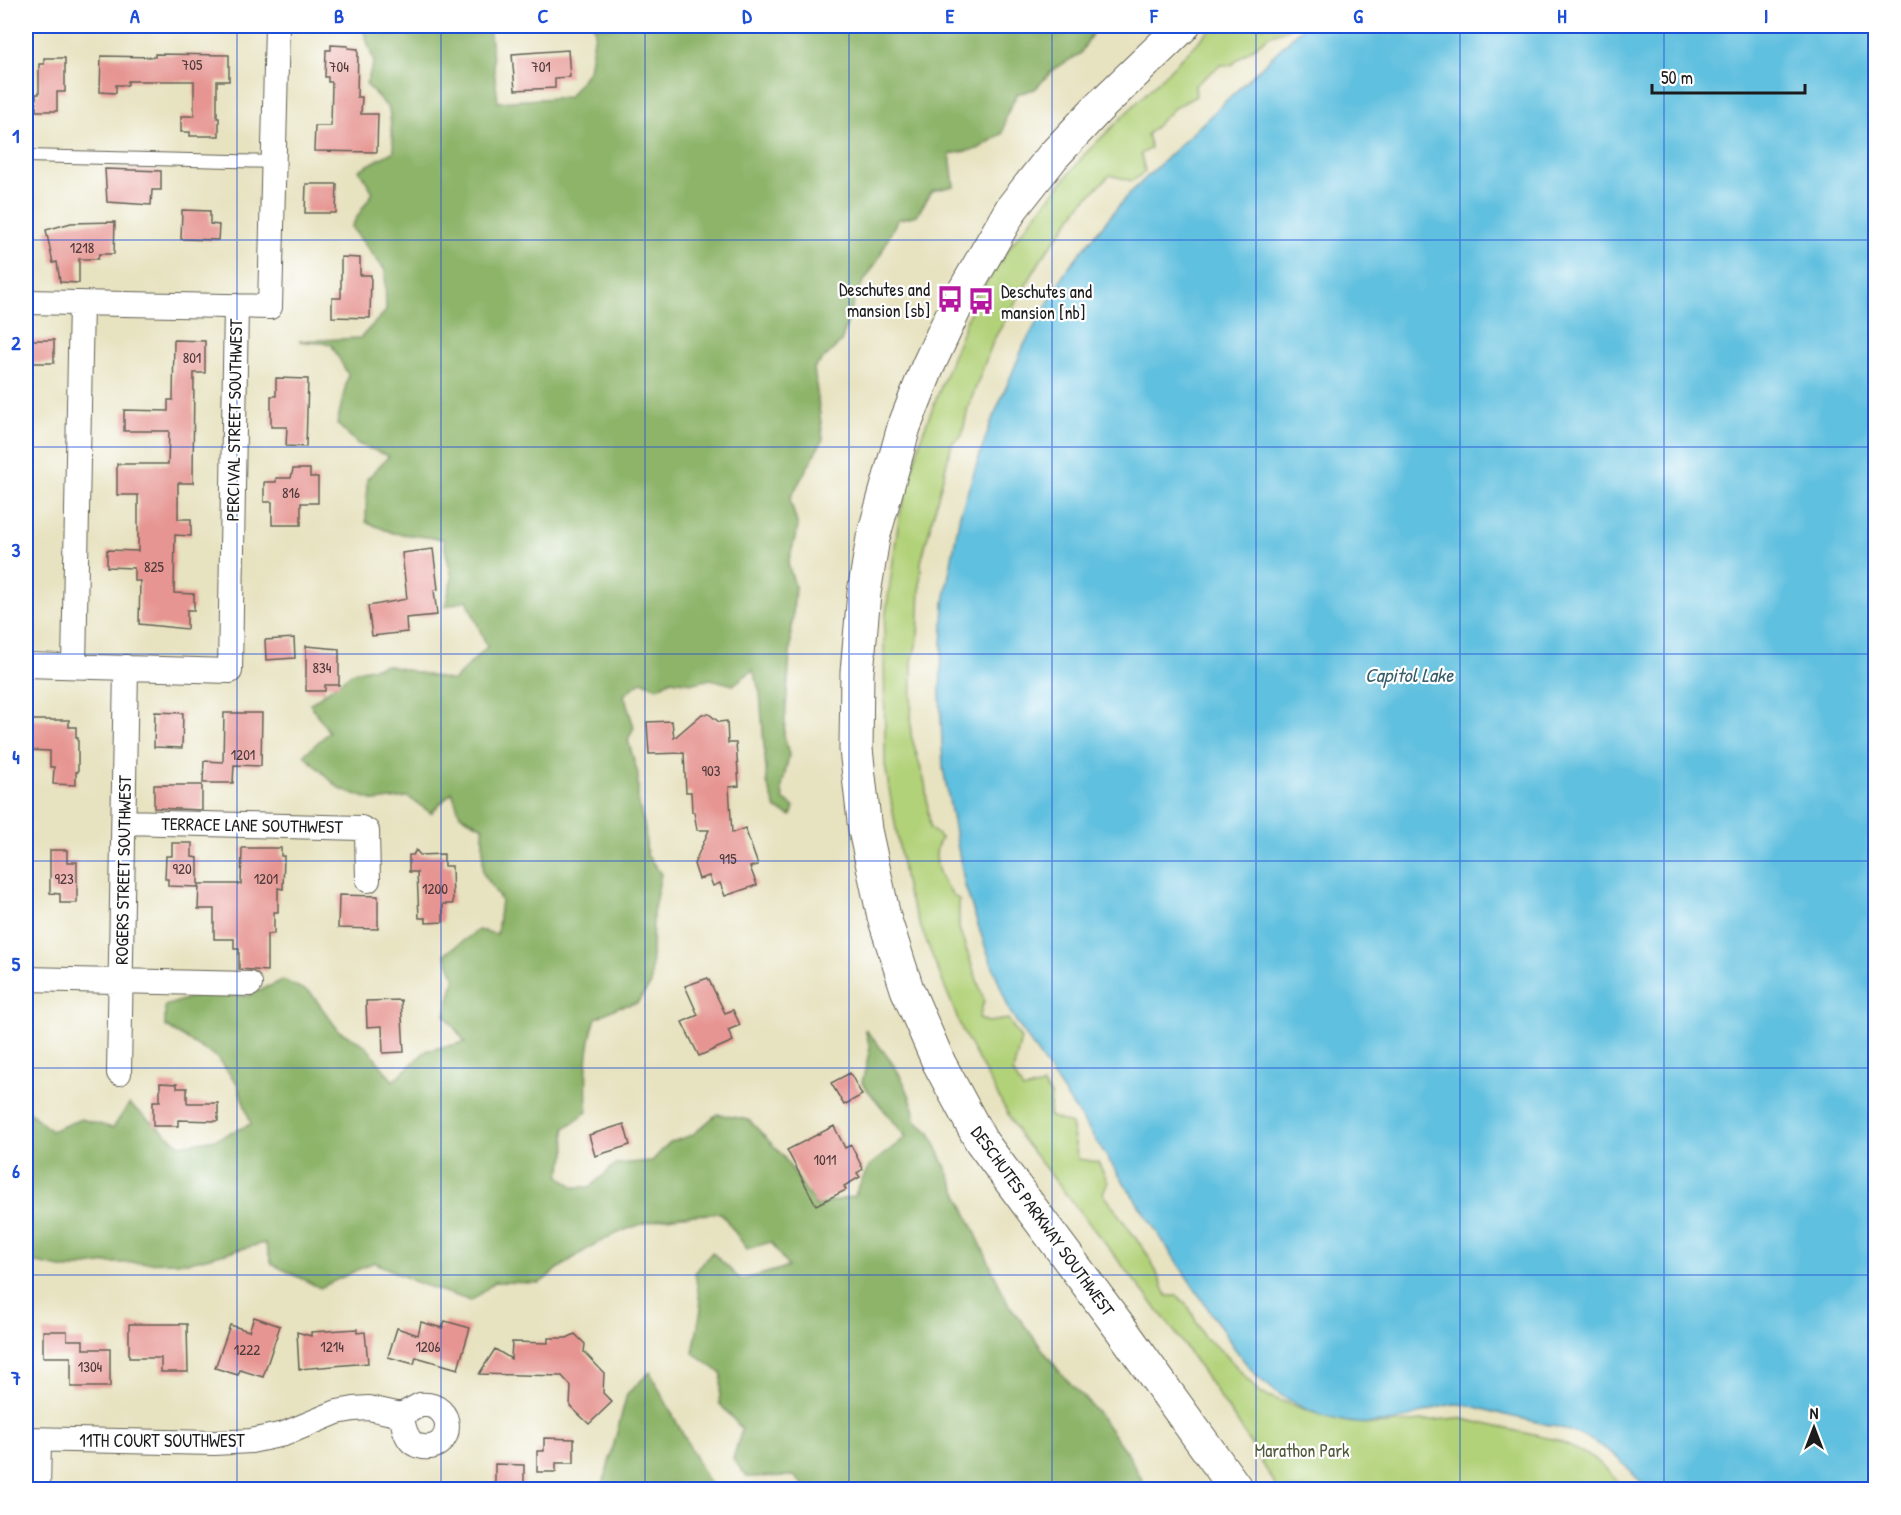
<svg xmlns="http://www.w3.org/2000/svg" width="1901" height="1515" viewBox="0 0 1901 1515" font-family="'Patrick Hand',sans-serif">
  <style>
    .green { fill: #b2d279; stroke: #67774a; stroke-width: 1.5 }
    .forest { fill: #8db469; stroke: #546842; stroke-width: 1.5 }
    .water { fill: #61c0df; stroke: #3e6e7e; stroke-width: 1.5 }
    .building { fill: #e69592 }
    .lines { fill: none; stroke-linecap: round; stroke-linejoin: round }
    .lane-casing { stroke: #636155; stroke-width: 14 }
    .street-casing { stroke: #636155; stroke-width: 26 }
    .secondary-casing { stroke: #636155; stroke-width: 35 }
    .lane { stroke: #fff; stroke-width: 12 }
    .street { stroke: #fff; stroke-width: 24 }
    .secondary { stroke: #fff; stroke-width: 33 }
    .grid { fill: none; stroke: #1d4ed8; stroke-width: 1.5; stroke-opacity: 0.55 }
    .labels { text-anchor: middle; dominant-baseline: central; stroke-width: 4.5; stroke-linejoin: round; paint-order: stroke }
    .number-label { font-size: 15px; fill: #4e3a3a }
    .poi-label { font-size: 18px; fill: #1c1c1c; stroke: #fff; text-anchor: end }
    .street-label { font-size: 18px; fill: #1c1c1c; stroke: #fff }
    .park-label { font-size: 18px; fill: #505c3d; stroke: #fff }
    .water-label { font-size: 20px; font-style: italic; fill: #385e6a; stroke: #fff }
    .neatline { fill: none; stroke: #1d4ed8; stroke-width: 2 }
    .grid-label { font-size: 20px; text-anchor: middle; font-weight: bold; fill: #1d4ed8 }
  </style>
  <rect width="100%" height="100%" fill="#fff"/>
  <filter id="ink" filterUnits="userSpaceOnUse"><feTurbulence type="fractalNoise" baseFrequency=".0167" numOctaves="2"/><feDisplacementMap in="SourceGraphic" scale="12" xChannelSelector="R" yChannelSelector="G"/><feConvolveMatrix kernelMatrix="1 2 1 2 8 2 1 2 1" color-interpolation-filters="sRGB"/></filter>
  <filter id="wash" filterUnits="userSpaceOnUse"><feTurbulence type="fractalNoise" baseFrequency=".008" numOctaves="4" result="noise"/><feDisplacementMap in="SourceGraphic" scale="24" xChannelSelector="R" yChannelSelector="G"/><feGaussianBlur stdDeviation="1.35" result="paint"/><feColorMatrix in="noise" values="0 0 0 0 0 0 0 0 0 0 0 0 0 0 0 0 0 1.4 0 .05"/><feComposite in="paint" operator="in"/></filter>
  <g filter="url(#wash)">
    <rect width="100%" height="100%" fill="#e7e2c0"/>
    <path class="green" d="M1214,26h76l-2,3 -19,7 -38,29h-10l-26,20 1,11 -22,12 -27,27 4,13 -10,6 4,18 -13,9 -22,-6 -29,29 -39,54 -48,81 -26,69 -6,27 -10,8 -31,119 -3,77 -6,22 -1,74 14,48 5,45 11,10c-12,21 0,48 18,62v28l25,72 -5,19 10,3 19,-3 13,20 -8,33 10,18 20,-5 8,10 -2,21 22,8 7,35 20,3 10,20 -5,11 47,65 17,38h11l12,13 13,27 22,18 35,39 57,21 58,11 83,-7 98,22 38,18 32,31h-348l-39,-64 -64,-93 -155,-196 -57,-104 -56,-139 -22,-128 -1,-138 15,-109 23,-83 53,-136 37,-55 73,-90z"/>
    <path class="forest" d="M362,26h127l9,76 71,-5 20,-27 6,-38 -1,-6h506l-7,6 -13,22 -25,14 -20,21 -18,5 -11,22 -3,17 -25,16 -28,5 4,32 -22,5 -15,24 -20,5 -19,40 -21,32 -16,50 -27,26 9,71 -33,60 8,28 -10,37 7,22 -11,149 5,20 -7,32 1,12 11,8 -3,9 -15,-7 -9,-26 -7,-90 -7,-23 -20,15 -22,-6 -18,4 -22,-3 -14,8 -15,-7 -18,14 10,32 -6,13 10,34v27l7,27 2,27 14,19 -8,39 -2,71 -14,19 -19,4 -22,11c-11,31 -10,61 -9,94l-22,16 1,26 -7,21 15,12h16l26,-23 36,-3 17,-18 23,-8 25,-21 32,6 34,36 33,50 38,-10 15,-30 37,-29 -44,-54 8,-35 -5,-19c22,25 47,56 50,91l15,13 77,169 52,69 38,41 32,44 18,33 -338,1 -15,-14 -47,1 -14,-18 9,-30 -23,-26 3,-29 -29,-21 8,-44 -6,-36 17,-21 29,28 47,-13 -17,-25 -24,7 -26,-36c-19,2 -40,2 -60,6 -47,10 -84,34 -121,64l-45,-1 -24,19 -51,-17 -46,-22 -54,26 -48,-24 -7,-21 -75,19 -83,1 -41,6 -40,-8v-152l25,22 30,-12 32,9 16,-24 51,41 36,-6 35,-15 -14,-41 -21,-26 -51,-31v-20l36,-12 46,2 36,-16 28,13 28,38 26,14 28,36 33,-30 39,-9 -20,-27 10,-37 -10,-24 33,-24 19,4 4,-34 -18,-27v-46l-23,-12 -8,-23 -21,21 -23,-16 -33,4 -35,-12 -36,-34 25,-23 -19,-28 43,-32 33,-7 67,16 34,-34 -20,-47 -22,7 7,-29 -9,-39 -50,-6 -27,-11 1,-43 22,-23 -31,-12 -21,-20 11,-49 -17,-31 -32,-3 61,-3 26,-27 -1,-41 -34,-43 22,-35 -14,-22 35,-19 -5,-42 -23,-25 8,-22z
      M650,1372l62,117h-110l25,-95z"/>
    <path class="water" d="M1304,26h571v1463h-228c-14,-14 -28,-33 -46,-43 -30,-19 -67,-24 -100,-32 -13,-3 -30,-10 -44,-10 -22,1 -41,13 -61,17 -49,10 -97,-9 -135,-41 -10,-9 -18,-21 -26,-31l-225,-337 -25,-66 -20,-60 -22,-118 -3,-75 4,-91 16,-88 30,-89 34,-80 43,-76 60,-73z"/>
    <g id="blocks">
      <path class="building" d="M331,45l17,1v2l10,1 -1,48h5l-1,17h17l-1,38 -63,-1 1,-25h16l1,-44h-4v-5h-3l1,-27h5z
        M568,50l2,27 -15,1v10l-40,2 -3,-36z
        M155,54l74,1v26h-12v37h2v18h-29v-4h-9v-16h13v-35h-66v4h-12v8l-16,-1 1,-36 54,1z
        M44,58h21v34h-8v19h-21v-17h3v-30h5z
        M105,169l56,2v19h-9l-1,15 -44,-3z
        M306,184h31l-1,29h-31z
        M182,210l28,1v13l9,1 -1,15 -37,-1z
        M115,222l-1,32h-15l-1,5h-19v24l-19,-1 -3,-20 -4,1 -7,-33 25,-7z
        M341,257l19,1v17h11l-1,43 -38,-1v-19h9z
        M26,340h28v23h-28z
        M174,340l31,1v32h-11l-1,110h-15v36h13v17l-16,-1 -1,58 20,1v16h-7v19l-48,-5 1,-43h-6v-13l-27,-1v-17l31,1v-56h-21v-31h51l1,-33h-45v-21l44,1v-11h5z
        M276,378l32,1 -2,68 -20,-1 1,-19h-16v-31h5z
        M293,469h17v8h8v26h-17v22h-29v-23h-8v-20h12v-4h15z
        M433,549l5,40 -4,1 3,25 -31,3 1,14 -35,4 -4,-30 39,-7 -5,-46z
        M294,638l1,20 -29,2 -1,-20z
        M306,646l33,3v36h-14v6h-19z
        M155,712l28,1 -1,35 -28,-1z
        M224,713h38l-1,53 -27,-1 -1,18h-30l1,-22 19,1z
        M702,714h7l10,8 8,-1 1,22h8l3,43 -10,1 3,46 13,-5 13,37 -8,2 7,18 -32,11 -5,-13 -7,3 -4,-10 -10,3 -5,-15 15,-34h-12l-3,-18h-2l-1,-20h-5l-2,-39 -35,1 -2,-32 25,-1 2,17z
        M26,720h43v7h7v11h2v34h-2v13l-23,-1 1,-17h-4v-16l-24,-1z
        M154,785h48v25l-48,-2z
        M172,843h20v14l6,1v29l-30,-1v-7h-3l1,-23h6z
        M242,848h39v8h3l-1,33 -5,-1v24h-4v22h-7v37l-28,-2v-20h-5v-10h-20v-30h-16l1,-25h42z
        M50,850h17v12h10v41h-17v-9l-10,-1z
        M416,850l4,5 24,-1v12h8l1,38h-10v18l-17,1v-5h-7l-2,-46h-8v-17h4z
        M339,895l39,1v33l-40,-1z
        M708,978l17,35 8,-3 7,15 -12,5 5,11 -34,15 -17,-34 16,-7 -13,-29z
        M401,1000l3,52 -21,1 -1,-27 -15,1 -1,-26z
        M850,1073l12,22 -18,10 -13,-22z
        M160,1083l17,1v4h10v15h31v18l-40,-1v6h-25v-25h7z
        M624,1124l6,21 -35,11 -6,-21z
        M834,1126l11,22 6,-3 12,24 -6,4 3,4 -16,9 2,4 -30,15 -29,-55z
        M254,1317l26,9 -17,51 -23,-7 -2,5 -23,-7 15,-43 19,6z
        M445,1321l25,7 -12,41 -42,-12 -2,7 -26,-7 9,-29 21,7 3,-13 21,6z
        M129,1324h58l1,48h-27v-14h-32z
        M357,1329v4l8,-1 3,31 -69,6 -2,-37 14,4v-4z
        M43,1331h24v9h16v9h27v38h-39v-30h-28z
        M575,1334l10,10 -1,8 20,21 -1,20 9,9 -23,22 -19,-18 1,-20 -9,-10 -83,-2 16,-25 16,10 1,-17 36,1v-5h19z
        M544,1438l30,1v24h-18v9h-19v-21h7z
        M495,1464l29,1v25h-29z"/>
    </g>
  </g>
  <g filter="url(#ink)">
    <use href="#blocks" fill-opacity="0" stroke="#636155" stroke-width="1.5"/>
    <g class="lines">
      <defs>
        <path id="lane" d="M26,156l248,6"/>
        <path id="street" d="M26,302l244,5 7,-281
          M26,665l204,6 6,-365
          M74,666l7,-363
          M124,822l237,6 6,3 1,49
          M26,979l224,5
          M119,1073l7,-406
          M420,1405c37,-3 34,46 3,42 -6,-1 -12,-4 -15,-10 -4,-6 -5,-15 -7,-22z
          M26,1439l188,4 37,-2 33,-7 53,-22 17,-3 15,-1 32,7
          M38,1490l1,-50"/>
        <path id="secondary" d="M1183,26l-86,83 -44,47 -41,52 -54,94 -30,64 -24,61 -31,111 -9,55 -7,79 -1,77 9,81 19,87 23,72 32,74 42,78 140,188 116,161"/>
      </defs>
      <use href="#lane" class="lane-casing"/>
      <use href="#street" class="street-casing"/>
      <use href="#secondary" class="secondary-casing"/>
      <use href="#lane" class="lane"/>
      <use href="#street" class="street"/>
      <use href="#secondary" class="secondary"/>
    </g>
  </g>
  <path class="grid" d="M237,26v1464M441,26v1464M645,26v1464M849,26v1464M1052,26v1464M1256,26v1464M1460,26v1464M1664,26v1464M26,240h1850M26,447h1850M26,654h1850M26,861h1850M26,1068h1850M26,1275h1850"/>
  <defs>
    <symbol id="bus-bare" viewBox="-9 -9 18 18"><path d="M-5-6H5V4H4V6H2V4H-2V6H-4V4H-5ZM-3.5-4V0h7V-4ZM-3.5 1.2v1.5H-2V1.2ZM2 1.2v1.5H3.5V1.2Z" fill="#b5179e" stroke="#fff" stroke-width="2.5" paint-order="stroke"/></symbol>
  </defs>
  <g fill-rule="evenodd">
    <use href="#bus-bare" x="931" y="280" width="38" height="38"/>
    <use href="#bus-bare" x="962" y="282" width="38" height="38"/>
  </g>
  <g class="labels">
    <g class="number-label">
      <text x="192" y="64">705</text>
      <text x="339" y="66">704</text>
      <text x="541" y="66">701</text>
      <text x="82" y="247">1218</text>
      <text x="192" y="357">801</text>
      <text x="291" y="492">816</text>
      <text x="154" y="566">825</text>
      <text x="322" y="667">834</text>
      <text x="243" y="754">1201</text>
      <text x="711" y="770">903</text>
      <text x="728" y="858">915</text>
      <text x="182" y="868">920</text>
      <text x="64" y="878">923</text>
      <text x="266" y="878">1201</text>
      <text x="435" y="888">1200</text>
      <text x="825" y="1159">1011</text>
      <text x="332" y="1346">1214</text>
      <text x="428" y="1346">1206</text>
      <text x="247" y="1349">1222</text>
      <text x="90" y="1366">1304</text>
    </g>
    <g class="poi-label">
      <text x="930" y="289">Deschutes and<tspan x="930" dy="21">mansion [sb]</tspan></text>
      <text x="1001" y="291" text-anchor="start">Deschutes and<tspan x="1001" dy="21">mansion [nb]</tspan></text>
    </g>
    <g class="street-label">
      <text transform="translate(234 420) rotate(-89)">PERCIVAL STREET SOUTHWEST</text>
      <text transform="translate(252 825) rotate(1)">TERRACE LANE SOUTHWEST</text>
      <text transform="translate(123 870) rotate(-89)">ROGERS STREET SOUTHWEST</text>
      <text transform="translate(1043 1221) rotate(54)">DESCHUTES PARKWAY SOUTHWEST</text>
      <text x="162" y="1440">11TH COURT SOUTHWEST</text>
    </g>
    <g class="park-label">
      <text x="1302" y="1450">Marathon Park</text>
    </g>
    <g class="water-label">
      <text x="1409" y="674">Capitol Lake</text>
    </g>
  </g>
  <rect width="1901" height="1515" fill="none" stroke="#fff" stroke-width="66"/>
  <g transform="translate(1814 1428)" stroke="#ffffff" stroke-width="4.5" paint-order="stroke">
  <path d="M0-4.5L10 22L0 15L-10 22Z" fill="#1c1c1c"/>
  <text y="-9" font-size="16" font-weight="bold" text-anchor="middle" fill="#1c1c1c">N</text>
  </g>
  <path d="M1652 84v9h153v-9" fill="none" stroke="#1c1c1c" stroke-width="3"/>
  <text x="1661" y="84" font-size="18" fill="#1c1c1c" stroke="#ffffff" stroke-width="4.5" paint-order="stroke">50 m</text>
  <rect x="33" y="33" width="1835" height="1449" class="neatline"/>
  <g class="grid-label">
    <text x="135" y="23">A</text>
    <text x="339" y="23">B</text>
    <text x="543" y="23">C</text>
    <text x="747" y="23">D</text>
    <text x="950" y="23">E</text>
    <text x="1154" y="23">F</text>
    <text x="1358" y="23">G</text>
    <text x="1562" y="23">H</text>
    <text x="1766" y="23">I</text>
    <text x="16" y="143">1</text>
    <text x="16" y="350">2</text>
    <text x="16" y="557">3</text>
    <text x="16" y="764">4</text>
    <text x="16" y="971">5</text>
    <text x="16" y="1178">6</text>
    <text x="16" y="1385">7</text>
  </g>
</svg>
